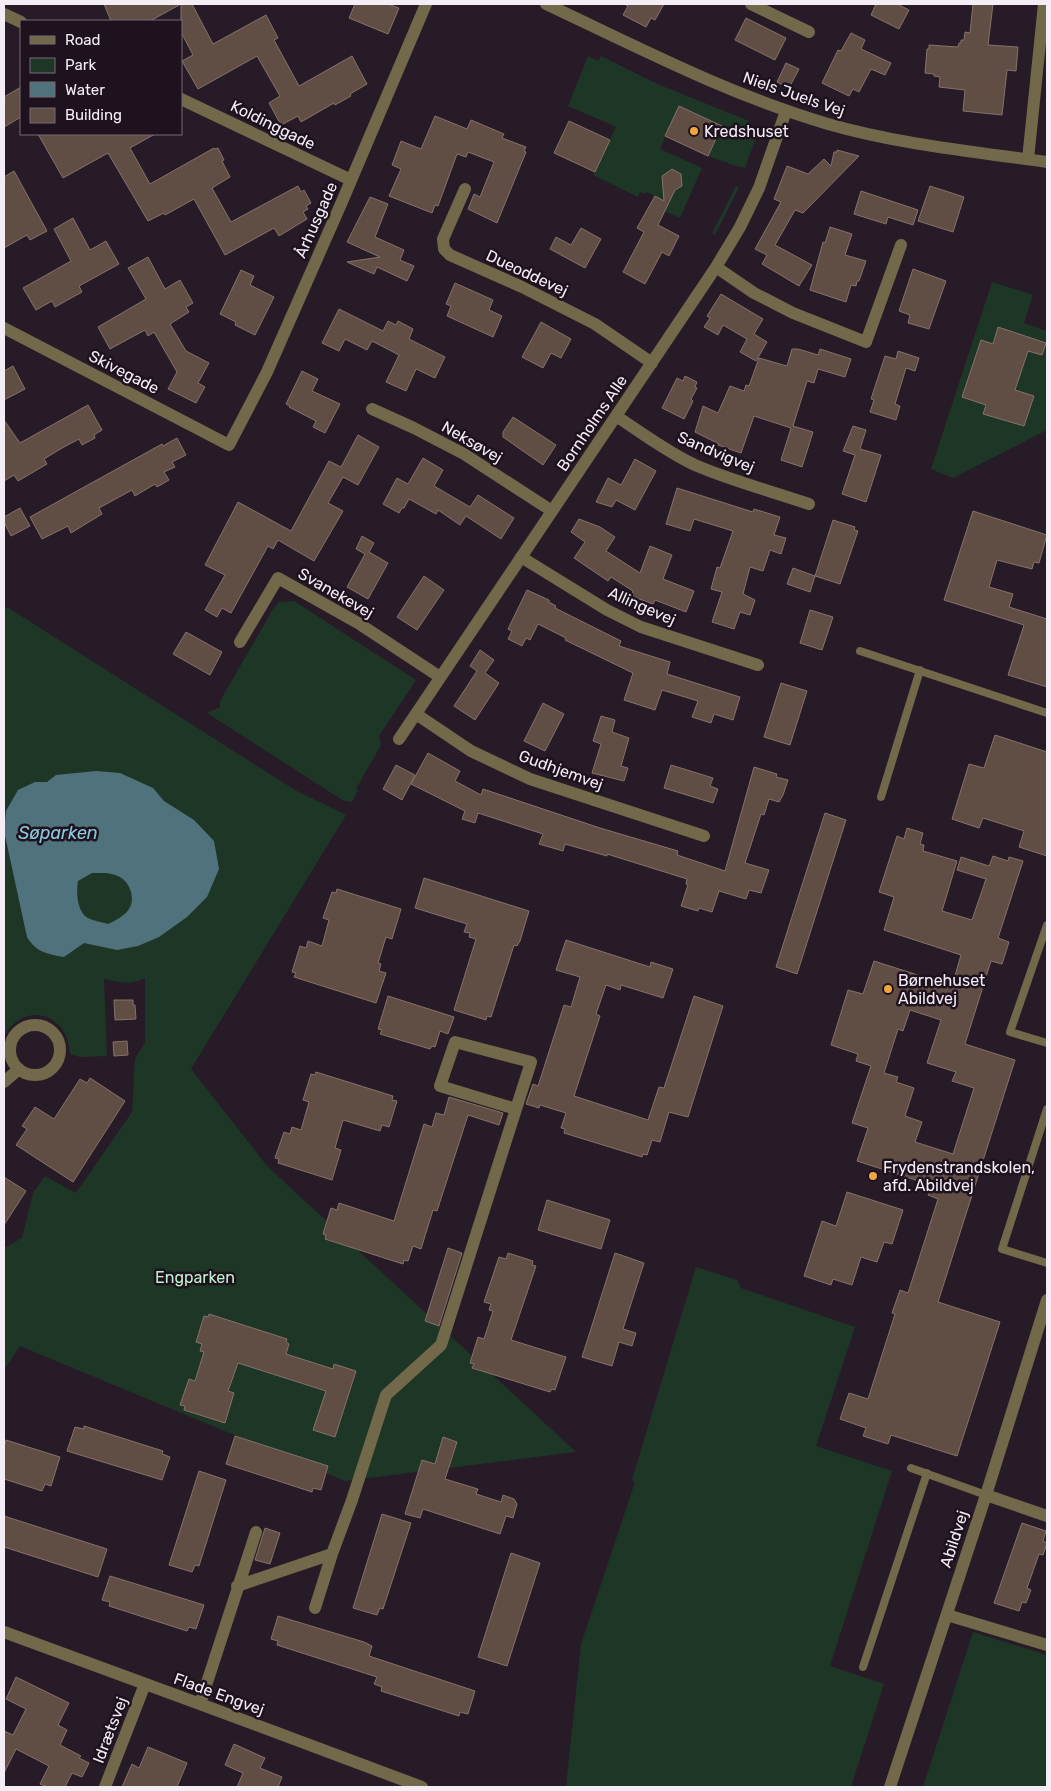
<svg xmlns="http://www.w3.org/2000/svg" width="1051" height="1791" viewBox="0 0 1051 1791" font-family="Rubik,sans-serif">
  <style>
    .green { fill: #1e3626 }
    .water { fill: #50727c; fill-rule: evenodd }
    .building { fill: #604e45; stroke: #867269; fill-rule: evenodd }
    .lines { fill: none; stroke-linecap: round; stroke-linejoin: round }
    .service { stroke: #72684a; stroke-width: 8 }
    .minor { stroke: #72684a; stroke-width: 12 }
    .tertiary { stroke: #72684a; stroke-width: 12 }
    .poi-dot { fill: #efa73d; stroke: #1e121e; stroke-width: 2 }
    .labels { text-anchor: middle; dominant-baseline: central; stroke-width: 5; stroke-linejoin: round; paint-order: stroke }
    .street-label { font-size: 16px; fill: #f5edf5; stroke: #1e121e }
    .poi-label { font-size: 16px; fill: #f5edf5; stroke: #1e121e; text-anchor: start }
    .park-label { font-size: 16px; fill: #bef1cd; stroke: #1e121e }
    .water-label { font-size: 18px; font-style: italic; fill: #89cade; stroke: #1e121e }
  </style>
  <rect width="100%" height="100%" fill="#281b28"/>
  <path class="green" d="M588,56l10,5 3,-5 54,27 94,38 6,19 -10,28 -6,-2v1l-31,-11 14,-30 -43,-20 -19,43 42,19 -22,50 -15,-7 3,-8 -21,-11 -1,2 -6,-2 -2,5 -45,-22 23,-48 -48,-21z
    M736,186l3,1 -24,48 -3,-2z
    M992,282l41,13 -9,28 23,8v99l-94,48 -22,-9z
    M294,601l122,79 -37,56 2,9 -25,44 2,1 -6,12 -8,-1 -137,-88 13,-6v-6l53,-92 6,-7z
    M7,607l288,183 51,25 -155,254 77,98 308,285 -231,29 -325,-135 -16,24v-122l18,-10 11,-45 12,-17 31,17 56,-81 3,-53 10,-17v-64c-16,8 -24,4 -41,1l3,77 -27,1 -10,-3c-2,-41 -45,-54 -66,-18v-424z
    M696,1267l41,13 4,8 114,39 -39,119 76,25 -62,195 54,18 -33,103h-285l15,-143 54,-162 -3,-2z
    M973,1632l74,23v132h-124z"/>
  <path class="water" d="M96,771l24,2 33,15 11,13 30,19 20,21 5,28 -12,28 -20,20 -28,20 -21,9 -21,4 -33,-7 -20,14c-17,-3 -28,-5 -37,-20l-23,-106 2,-20 12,-21 17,-8h12l9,-7zM92,873c9,0 19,-1 28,4 5,3 8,7 10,12 7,19 -6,28 -22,35 -6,-2 -14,-3 -20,-6 -11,-6 -12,-26 -10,-37z"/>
  <path class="building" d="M104,4h77l-31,17h-39z
    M181,4h11l21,40 53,-29 12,23 -4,2 25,46 53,-30 15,28 -17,10 1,2 -16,9 -1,-2 -33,19 -3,-6 -17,9 -12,-22 11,-7 -23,-40 -59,33 -16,-28 11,-6 -12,-23z
    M355,4h33l11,4 -11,26 -39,-16z
    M624,4h40l-9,16 -4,-2 -5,9 -23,-12 5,-9z
    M876,4h21l12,6 -10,19 -28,-14z
    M973,4h20l-5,41 30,2 -2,24 -9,-1 -5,45 -39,-4 2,-21 -26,-3 1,-10 -6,-1v-2l-9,-1 2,-24h2v-4l29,2 1,-4h2v-3h3l1,-8 5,1z
    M746,18l40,20 -11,22 -40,-20z
    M851,33l14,7 -4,9 30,14 -6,12 -14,-6 -12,23 -6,-3 -4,7 -27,-13 16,-33 3,1z
    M786,63l13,6 -10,19 -12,-6z
    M21,87v30l-17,10v-30z
    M679,106l43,20 -14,30 -43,-20z
    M435,116l32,13 4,-9 33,14 -2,4 24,9 -2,4 2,1 -29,71 -29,-14 6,-15 6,3 14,-35 -26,-10 -2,5 -9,-3 -19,52 -3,-1 -3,8 -43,-17 12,-27 -9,-4 9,-24 20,8z
    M569,121l41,19 -15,32 -41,-19z
    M38,134h117l-25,14 20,36 64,-36 1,1 3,-1 6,12 -2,1 8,16 -18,11 19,34 67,-36 3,6 3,-2 7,13 -5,3 2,3 -5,3 4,7 -28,17 -5,-8 -49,27 -31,-56 -29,16 -1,-2 -16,8 -40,-68 -45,25z
    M837,150l22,6 -56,57 -8,-3 -20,35 37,20 -13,21 -37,-22 5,-9 -12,-6 26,-47 -7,-3 13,-33 21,8 16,-15 7,7 3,-14h3z
    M672,169l9,5 1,12 -7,4 -17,35 21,11 -10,20 -7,-4 -17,32 -22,-12 21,-40 -7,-4 18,-32 9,5 -2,-25z
    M14,171l33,60 -17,9 -3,-5 -23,13v-71z
    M930,186l34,11 -11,35 -35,-11z
    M861,191l57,19 -5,15 -25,-8 -2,7 -32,-10z
    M370,197l18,7 -13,33 29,13 -4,10 14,6 -7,15 -30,-14 -3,7 -27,-12 33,-5 -33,-15z
    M73,218l17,32 16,-9 13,23 -40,22 3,6 -27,15 -3,-6 -16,9 -13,-22 48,-27 -17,-32z
    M830,227l22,7 -7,21 21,6 -7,20h-2l-1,5 -5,-1 -5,17 -36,-12 13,-48 2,1z
    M581,228l20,11 -16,29 -35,-19 6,-12 15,8z
    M148,257l17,32 15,-9 13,23 -7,4 3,5 -19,12 16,27 23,12 -11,20 7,4 -9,16 -28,-14 9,-17 -23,-40 -6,4 -3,-6 -35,19 -12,-22 48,-28 -18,-31z
    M913,269l33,12 -17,48 -21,-6 2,-8 -11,-4z
    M241,270l13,6 -4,9 24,12 -19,38 -20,-10 1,-3 -16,-8z
    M455,283l38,17 -4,10 13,6 -9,21 -46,-21 4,-10 -5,-2z
    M721,294l42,25 -9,15 13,8 -11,19 -16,-9 7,-13 -24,-14 -5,10 -14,-8 6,-9 -3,-2z
    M339,309l44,22 5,-10 8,4 2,-4 15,8 -4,10 36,18 -10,21 -19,-9 -10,22 -20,-9 13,-27 -27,-14 -5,9 -22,-11 -6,12 -17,-8z
    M541,322l30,17 -10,19 -10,-5 -8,15 -21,-11z
    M998,327l48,16 -4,12 -14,-4 -13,39 19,6 -10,30 -41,-12 3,-9 -24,-8 19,-57 12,4z
    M792,349h6l20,6 2,-6 31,10 -6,18 -27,-8 -4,14 -7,-2 -14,45 20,6 -11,35 -21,-7 10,-32 -37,-12 -13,37 -23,-8 1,-1 -24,-12 8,-26 15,7 12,-27 14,5 2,-6 3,1 10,-28 28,8z
    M898,351l21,7 -4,13 -9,-3 -11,36 5,2 -4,14 -26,-8 4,-12 -3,-1 14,-43 11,3z
    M13,366l12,23 -21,11v-29z
    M302,371l16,8 -6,12 28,13 -15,29 -12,-6 3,-6 -27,-14 1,-1 -4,-2z
    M685,376l12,6 -2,5 2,1 -6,11 2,2 -9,18 -22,-11 15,-30 6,3z
    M88,405l14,25 -8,5 1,3 -13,7 -3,-6 -17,9 -18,11 3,5 -29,17 -4,-6 -10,6v-61l16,23z
    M513,417l43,28 -13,20 -40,-28v-5z
    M853,426l13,4 -6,19 21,6 -15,47 -24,-8 13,-39 -12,-4z
    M358,435l21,12 -21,38 -15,-8 -15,26 15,8 -29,50 -36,-21 -5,9 -5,-3 -37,67 -9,-5 -5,9 -12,-7 20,-35 -20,-10 33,-63 53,29 38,-70 12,6z
    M177,438l9,17 -14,7 3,5 -11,5 5,8 -12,7 -2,-3 -20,12 -3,-6 -33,18 3,6 -31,19 -3,-7 -26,13 -12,-22 132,-73 1,2z
    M423,458l20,12 -9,16 36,21 8,-12 36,23 -13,21 -35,-23 -6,9 -22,-15 -2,4 -27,-15 -5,9h-2l-3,5 -16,-9 14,-26 11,6z
    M635,459l21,12 -21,39 -19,-10 -4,7 -16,-5 12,-24 13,7z
    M677,488l76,24 1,-3 26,8 -6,18 12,3 -5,16 -11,-4 -7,21 -13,-4 -7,27 12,6 -5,15 -10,-3 -6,17 -22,-7 10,-30 -11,-3 6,-22 3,1 13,-37 -39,-12 -4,12 -24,-7z
    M20,508l10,18 -19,10 -7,-14v-5z
    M973,511l74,24 -8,28 -5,-1 -2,7 -35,-9 -8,27 24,7 -4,13 38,12v68l-39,-12 16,-50 -80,-25z
    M579,519l21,8 15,10 -9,14 34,22 10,-27 22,9 -9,24 31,12 -8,21 -31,-12 -2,4 -22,-8 2,-5 -22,-14 -3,4 -34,-23 11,-16 -14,-10z
    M833,520l22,7 -1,3 4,1 -18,53 -25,-8 -5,16 -23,-8 6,-16 22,8z
    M362,536l12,7 -5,9 19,11 -20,36 -21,-12 18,-33 -9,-5z
    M424,576l20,14 -27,40 -20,-13z
    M527,590l22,10v2l7,4 -1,2 66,33 -2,5 51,16 -3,12 73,23 -7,23 -19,-6 -3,9 -19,-6 6,-16 -36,-11 -7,20 -31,-10 9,-27 -68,-33 1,-2 -28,-14 -8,16 -4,-2 -4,8 -14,-7 4,-8 -4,-2z
    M810,610l23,7 -11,33 -22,-7z
    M186,632l36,20 -12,23 -37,-21z
    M480,650l14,10 -9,13 14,10 -24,37 -21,-14 23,-35 -7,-5z
    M781,683l26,8 -17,54 -26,-8z
    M543,703l21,11 -19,37 -21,-10z
    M601,716l14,4 -3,12 17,6 -8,28 7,2 -4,13 -32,-8 9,-29 -8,-3z
    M995,735l52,17v104l-28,-9 5,-16 -41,-13 -4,10 -27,-9 17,-55 15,4z
    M428,753l32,18 -5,10 26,14 2,-6 117,39 78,23 -1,4 48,16 29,-104 23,7 -1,3 12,3 -5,15 -4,7 -10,-3 -5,16 -3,-1 -16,49 24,7 -8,23 -12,-3 -3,9 -27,-8 -7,21 -13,-4 -1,3 -17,-5 7,-21 -2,-1 1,-5 -80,-25v2l-42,-12 -2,7 -24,-7 4,-10 -65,-21 -3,10 -13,-4 3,-8 -54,-27z
    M396,765l19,10 -13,25 -19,-11z
    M671,765l42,13 -3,8 8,3 -5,14 -49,-15z
    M825,813l21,7 -49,154 -21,-7z
    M907,828l16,5 -3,11 4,1 -1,6 34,10 -15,50 30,9 14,-41 -29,-9 4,-13 28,9 4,-10 15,5 1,-4 14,4 -25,77 11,4 -7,22 -11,-3 -26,83 50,16 -77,242 62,20 -43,134 -66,-21 -3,9 -25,-8 3,-8 -26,-9 9,-26 19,6 27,-85 -3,-1 8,-23 8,3 30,-94 -10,-4 3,-10 -74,-24 11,-33 -16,-5 19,-57 -15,-5 2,-7 -27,-9 17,-55 15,4 11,-33 78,25 9,-31 -77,-25 10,-33 -15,-5 18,-56 7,3zM910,1010l31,10 -14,43 29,9 -4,9 22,7 -21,66 -38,-12 7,-20 -17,-6 9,-28 -18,-6 2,-5 -14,-4 14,-44 5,2z
    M424,878l105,33 -9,30 -3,5 -3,-1 -23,72 -4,-1 -1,4 -32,-10 22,-71 -7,-2 1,-4 -6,-1 3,-8 -52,-16z
    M337,889l64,20 -9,30 -6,-2 -8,26 3,1 -2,7 7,2 -10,30 -82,-26 2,-4 -4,-1 8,-26 6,2 2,-7 14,5 7,-26 -6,-2 9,-26 4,1z
    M566,940l84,27 1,-5 22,7 -10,29 -42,-13 -1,5 -14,-5 -10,29 4,2 -26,80 74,24 11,-33 5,1 30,-92 29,10 -35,111 -19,-5 -9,30 -8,-2 -5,15 -4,-1 -1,3 -78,-24 1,-4 -4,-1 5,-15 -26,-8 -1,3 -13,-4 7,-20 5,2 26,-81 7,2 9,-30 -24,-7z
    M388,996l66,21 -6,17 -8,-3 -5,16 -3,-1 -2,3 -50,-15 2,-4 -4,-1z
    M114,1000h19v5h2l1,14 -21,1z
    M127,1041l1,14 -14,1 -1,-14z
    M316,1072l77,24 -1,4 5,1 -8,26 -7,-2 -2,6 -37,-11 -8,28 6,2 -9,30 -54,-17 1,-4 -4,-1 9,-26 6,2 2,-7 9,3 8,-28 -6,-2 8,-26 4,1z
    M90,1078l35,23 -52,81 -57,-37 11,-16 -5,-3 13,-19 19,12 26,-40 7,4z
    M449,1097l54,16 -4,12 -31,-10 -31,96 -4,-1 -12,39 -8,-3 -5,15 -4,-1 -1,4 -78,-25 1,-4 -3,-1 8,-26 6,2 2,-7 55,18 30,-97 8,3 4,-14 8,2z
    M4,1177l22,14 -22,34z
    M847,1192l56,18 -11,34 -8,-2 -7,20 -16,-5 -9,28 -19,-6 -2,6 -27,-9 18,-55 14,5z
    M547,1200l63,20 -9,29 -63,-19z
    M448,1248l14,5 -23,73 -14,-5z
    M508,1253l25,8 -1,4 4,1 -25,74 55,17 -11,33 -3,-1 -2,3 -78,-24 2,-4 -4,-1 8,-26 6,2 9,-28 -4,-1 2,-6 -7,-2 15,-45 7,2z
    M615,1253l29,10 -21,66 13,4 -4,13 -13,-4 -7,24 -30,-9z
    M209,1314l78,25 -1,3 3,2 -3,10 47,15 1,-5 22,7 -21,66 -22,-7 13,-39 -88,-28 -10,28 6,2 -9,30 -41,-13 1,-4 -5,-1 9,-26 6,2 9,-29 -4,-1 2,-7 -6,-2 8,-26 4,1z
    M84,1426l79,25 -1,3 8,3 -8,23 -95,-29 8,-24 9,2z
    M235,1436l93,30 -7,24 -8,-2 -1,4 -86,-28z
    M443,1437l14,5 -12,37 33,10 -2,5 25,8 2,-7 11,4 3,5 -4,14 -7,-2 -6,18 -77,-25 -3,9 -15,-4 17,-54 13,4z
    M6,1440l54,17 -9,29 -6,-2 -3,7 -38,-12v-32z
    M199,1471l27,9 -27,86 -4,-1 -3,7 -23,-7z
    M382,1514l29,9 -28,86 -3,-1 -3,7 -24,-7z
    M4,1516l103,33 -9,28 -94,-30z
    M1022,1523l24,8 -3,10 4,2 -4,12 -4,-1 -12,34 4,2 -5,13 -4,-1 -3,9 -25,-8z
    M265,1528l15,5 -10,31 -15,-4z
    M511,1553l29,10 -33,103 -29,-9z
    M110,1576l94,29 -8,24 -7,-2 -2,4 -78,-25 1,-4 -8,-2z
    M278,1616l86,26 8,4 -3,10 106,35 -7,23 -8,-2 -1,4 -78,-25 1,-4 -8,-3 3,-7 -100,-32 1,-4 -7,-2z
    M16,1677l53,26 -11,22 9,5 -7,15 21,11 -2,2 10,5 -7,14 -10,-4 -7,14h-17l-8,-3 9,-18 -33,-17 -12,24v-42l9,4 13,-26 -20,-10z
    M234,1744l31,14 -5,10 22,9 -4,10h-41l6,-14 -18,-8z
    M148,1747l39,16 -10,24h-55l10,-23 7,4z"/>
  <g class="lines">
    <path class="service" d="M860,651l187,62
      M881,797l39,-127
      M1047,925l-37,107 37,11
      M1047,1109l-45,140 45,14
      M911,1468l75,27
      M863,1667l64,-194"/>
    <path class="minor" d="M751,4l58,28
      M4,14l17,8
      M181,99l170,81
      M1028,159l16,-155
      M465,189l-22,50 1,10 6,6 72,32 73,37 57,39
      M716,267l38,26 39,20 73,29 35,-97
      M4,328l225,117 38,-73 74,-168 85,-200
      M372,409l42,19 50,26 88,57
      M616,416c26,17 51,36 79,49 37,16 76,26 114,39
      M521,557l86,53 34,17 117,38
      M240,642l38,-64 80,45 82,54
      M416,714l55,37 59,28 174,57
      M399,739l317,-472 24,-40 19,-39 27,-77
      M10 1050a25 25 0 1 1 50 0a25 25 0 1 1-50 0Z
      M4,1082l15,-13
      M986,1495l61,21
      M237,1586l95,-32
      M315,1608l17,-54 20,-54 34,-105 55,-50 90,-283 -76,-20 -15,44 76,23
      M947,1615l100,30
      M4,1632l196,72 222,83
      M200,1704l56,-172
      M105,1787l40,-103"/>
    <path class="tertiary" d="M546,4c92,43 183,91 282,120 69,20 148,28 219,38
      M890,1787l96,-292 61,-195"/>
  </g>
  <g class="poi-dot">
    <circle cx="694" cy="131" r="5"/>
    <circle cx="888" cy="989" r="5"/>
    <circle cx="873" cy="1176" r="5"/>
  </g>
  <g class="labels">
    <g class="street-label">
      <text transform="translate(794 94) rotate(19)">Niels Juels Vej</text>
      <text transform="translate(273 125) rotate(26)">Koldinggade</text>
      <text transform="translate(316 220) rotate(-66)">Århusgade</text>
      <text transform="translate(527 273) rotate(25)">Dueoddevej</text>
      <text transform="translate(124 372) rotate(27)">Skivegade</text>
      <text transform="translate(592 423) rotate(-56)">Bornholms Alle</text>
      <text transform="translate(472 442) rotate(30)">Neksøvej</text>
      <text transform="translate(716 452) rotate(23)">Sandvigvej</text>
      <text transform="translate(336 593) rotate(30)">Svanekevej</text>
      <text transform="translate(642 606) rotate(24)">Allingevej</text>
      <text transform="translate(561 770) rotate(20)">Gudhjemvej</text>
      <text transform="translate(954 1539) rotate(-72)">Abildvej</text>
      <text transform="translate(219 1694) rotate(20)">Flade Engvej</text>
      <text transform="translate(110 1730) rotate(-69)">Idrætsvej</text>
    </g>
    <g class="poi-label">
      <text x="704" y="131">Kredshuset</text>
      <text x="898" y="980">Børnehuset<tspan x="898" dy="18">Abildvej</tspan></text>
      <text x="883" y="1167">Frydenstrandskolen,<tspan x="883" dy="18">afd. Abildvej</tspan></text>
    </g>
    <g class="park-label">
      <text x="195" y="1277">Engparken</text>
    </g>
    <g class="water-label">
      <text x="58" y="833">Søparken</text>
    </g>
  </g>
  <rect width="1051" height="1791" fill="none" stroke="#f5edf5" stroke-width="10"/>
  <rect x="20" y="20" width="162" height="115" fill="#1e121e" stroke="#746a74"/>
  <rect x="30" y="36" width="25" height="8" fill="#72684a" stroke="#746a74"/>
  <text x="65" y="45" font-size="15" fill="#f5edf5">Road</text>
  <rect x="30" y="58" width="25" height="15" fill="#1e3626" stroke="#746a74"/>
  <text x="65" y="70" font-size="15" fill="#f5edf5">Park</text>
  <rect x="30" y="82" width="25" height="15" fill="#50727c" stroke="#746a74"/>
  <text x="65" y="95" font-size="15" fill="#f5edf5">Water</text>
  <rect x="30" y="108" width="25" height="15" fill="#604e45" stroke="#746a74"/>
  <text x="65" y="120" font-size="15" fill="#f5edf5">Building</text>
</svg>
